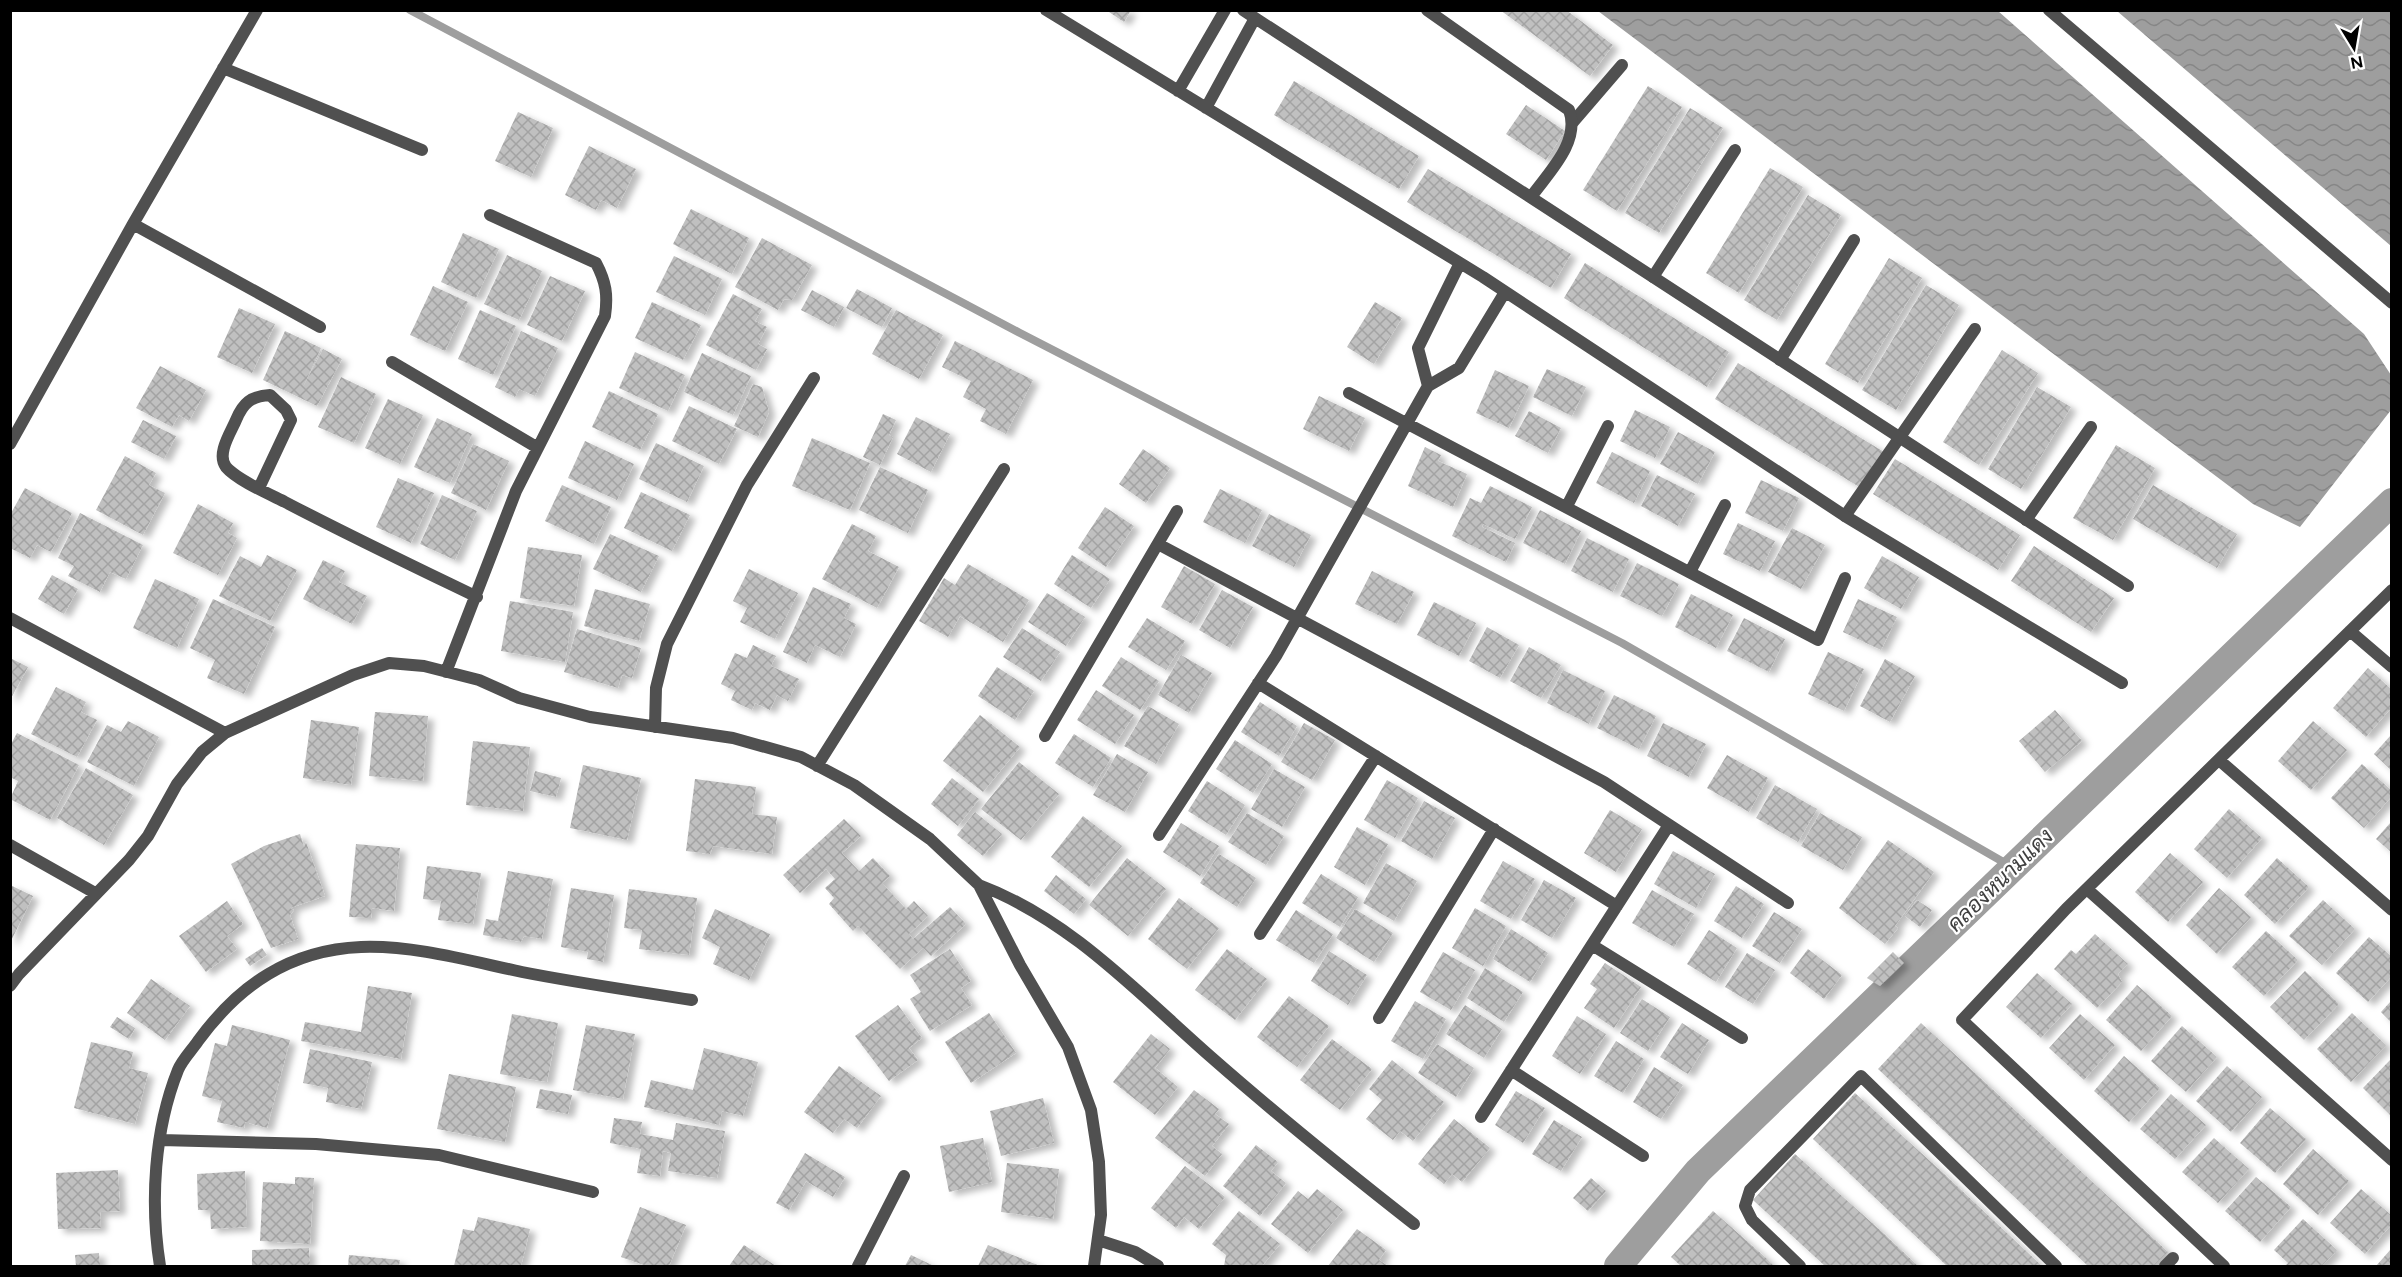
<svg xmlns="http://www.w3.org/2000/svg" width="2402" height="1277" viewBox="0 0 2402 1277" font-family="Figtree,Sarabun,sans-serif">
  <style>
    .water { fill: url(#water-waves) }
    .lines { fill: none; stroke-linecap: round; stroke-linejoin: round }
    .stream { stroke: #9e9e9e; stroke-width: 8 }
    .canal { stroke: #9e9e9e; stroke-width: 28 }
    .building { fill: url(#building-cross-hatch); filter: url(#shadow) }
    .service { stroke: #505050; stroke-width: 12 }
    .minor { stroke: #505050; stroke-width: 12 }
    .labels { text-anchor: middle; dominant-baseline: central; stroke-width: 4.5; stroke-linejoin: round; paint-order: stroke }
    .water-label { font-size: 22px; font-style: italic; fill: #3f3f3f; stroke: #fff }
  </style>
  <defs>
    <pattern id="water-waves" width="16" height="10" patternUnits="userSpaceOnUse" patternTransform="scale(1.5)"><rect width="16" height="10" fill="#9e9e9e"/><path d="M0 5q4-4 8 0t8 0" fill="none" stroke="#868686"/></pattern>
    <pattern id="building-cross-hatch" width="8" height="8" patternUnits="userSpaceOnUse" patternTransform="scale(1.5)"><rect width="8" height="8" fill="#c0c0c0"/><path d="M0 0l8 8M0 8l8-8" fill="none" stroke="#a3a3a3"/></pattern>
    <filter id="shadow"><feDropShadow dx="6" dy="4" stdDeviation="3" flood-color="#0004"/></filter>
  </defs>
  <rect width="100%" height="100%" fill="#fff"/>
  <path class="water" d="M1598,11h400l366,323 27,41v35l-91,117 -47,-23z
    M2117,11h274v235z"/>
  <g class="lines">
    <path class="stream" d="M410,10l610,323 602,310 390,224"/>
    <path class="canal" d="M1618,1266l80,-95 694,-669"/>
  </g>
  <path class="building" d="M1106,10h25l-7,12z
    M1500,10h66l47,35 -23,31z
    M1294,81l125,75 -20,33 -125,-74z
    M1648,86l34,21 -65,104 -34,-21z
    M1526,105l39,26 -19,29 -40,-26z
    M1690,108l33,20 -64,105 -34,-20z
    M518,112l35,16 -22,49 -36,-16z
    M589,146l47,23 -19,39 -16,-8 -5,10 -31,-15z
    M1770,168l33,19 -64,106 -33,-20z
    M1428,169l143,85 -20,34 -144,-86z
    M1808,195l33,20 -64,105 -33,-20z
    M691,209l58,29 -17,36 -59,-30z
    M463,233l36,16 -23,49 -35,-16z
    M762,238l50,27 -20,35 -8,-1 -6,11 -43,-23z
    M507,255l35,16 -23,49 -35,-16z
    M674,256l48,23 -17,36 -49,-23z
    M1889,258l33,20 -64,105 -33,-19z
    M1585,263l144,89 -22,35 -143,-89z
    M550,276l35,15 -23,50 -35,-16z
    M1926,285l33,20 -63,105 -34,-20z
    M433,286l35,16 -23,49 -35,-16z
    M857,289l35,19 -10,19 -36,-19z
    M812,290l32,17 -10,20 -33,-17z
    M733,294l29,15 -7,12 12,6 -9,17 9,5 -11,21 -50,-25z
    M652,302l49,23 -18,35 -48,-22z
    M1375,302l27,16 -28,46 -27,-17z
    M239,308l36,16 -23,49 -35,-16z
    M480,310l36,16 -23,49 -35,-16z
    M896,310l47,25 -24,44 -47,-25z
    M285,331l36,17 -18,39 20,-38 19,10 -25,47 -54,-26z
    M521,331l37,17 -23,48 -16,-7 -4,8 -20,-10z
    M955,341l78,39 -27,54 -26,-13 6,-12 -23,-12 8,-16 -29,-14z
    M2002,350l36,23 -59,92 -36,-23z
    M635,352l50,23 -17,36 -49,-23z
    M702,353l49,23 -18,39 -49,-23z
    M1738,363l146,89 -23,36 -146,-89z
    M160,366l46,24 -17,31 -10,-6 -7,12 -36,-19z
    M1547,369l39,18 -14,29 -39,-19z
    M1495,370l34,16 -20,42 -33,-15z
    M341,377l35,17 -22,49 -36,-16z
    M753,384l9,3 7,25 -11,25 -24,-11z
    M2037,387l34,20 -50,82 -33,-20z
    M609,391l49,23 -18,36 -48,-23z
    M1319,396l46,22 -16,33 -46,-22z
    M388,399l35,16 -23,49 -35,-16z
    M689,406l48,23 -18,35 -47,-23z
    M1635,410l35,17 -15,31 -35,-17z
    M1529,411l32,17 -13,25 -33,-17z
    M883,414l13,6 -7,15 4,2 -13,28 -17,-8z
    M916,417l34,17 -19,38 -34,-18z
    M437,418l35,16 -22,49 -36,-16z
    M143,420l33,16 -12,23 -33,-17z
    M1678,432l37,20 -17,32 -38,-20z
    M812,438l58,25 -20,47 -58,-24z
    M585,441l49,23 -17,36 -49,-22z
    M656,443l48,23 -17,36 -48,-23z
    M473,444l36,17 -23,49 -35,-17z
    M2116,445l39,23 -42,72 -40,-22z
    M1425,447l16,8 -3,6 29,13 -14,33 -45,-21z
    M1143,449l27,19 -24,35 -27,-19z
    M1612,452l38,19 -16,32 -38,-20z
    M125,456l31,17 -7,12 16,8 -22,42 -47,-25z
    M1895,459l125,76 -22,35 -125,-76z
    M880,467l48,23 -20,43 -49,-23z
    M1657,475l38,19 -17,32 -37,-20z
    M398,478l36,15 -23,50 -35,-16z
    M1761,480l38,18 -16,33 -38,-18z
    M562,485l49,22 -17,37 -49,-23z
    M2153,485l84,49 -20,34 -84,-49z
    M1490,486l42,21 -17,32 -32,-15 -1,3 33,16 -9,19 -54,-26 18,-38 11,5z
    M25,488l47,25 -21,39 -14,-7 -7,13 -20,-10v-33z
    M1220,489l42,21 -17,33 -42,-21z
    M641,492l49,23 -18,36 -48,-23z
    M442,495l35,16 -22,49 -35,-16z
    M198,504l35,19 -5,10 9,5 -19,37 -45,-22z
    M1105,507l29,19 -28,41 -28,-19z
    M1540,510l41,21 -16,33 -42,-21z
    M80,513l63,32 -17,34 -16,-7 -10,20 -32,-16 6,-10 -16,-8z
    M1269,514l42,21 -17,32 -42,-21z
    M1738,523l37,18 -15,30 -37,-17z
    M852,524l24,12 -8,15 31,16 -22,41 -55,-29z
    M1792,528l33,17 -24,44 -33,-17z
    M610,534l49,22 -18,36 -48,-23z
    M1587,538l42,21 -16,33 -42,-21z
    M2034,546l80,52 -23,34 -80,-51z
    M528,547l54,8 -8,51 -54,-8z
    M267,555l30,15 -27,51 -51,-25 21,-40 21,11z
    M1072,555l38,24 -19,29 -37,-24z
    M1882,556l37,21 -18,32 -37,-21z
    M323,560l22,11 -6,11 28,14 -15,28 -49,-25z
    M1637,563l42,21 -17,32 -42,-20z
    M968,564l61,36 -26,42 -43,-26 -12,21 -29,-16 25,-43 11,7z
    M1184,566l31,18 -23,40 -31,-17z
    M749,569l49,24 -23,46 -35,-17 7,-14 -14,-7z
    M1372,571l42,21 -17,32 -42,-20z
    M52,575l26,14 -14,25 -26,-15z
    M155,579l44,20 -22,49 -44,-20z
    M813,587l38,17 -7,14 12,6 -16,33 -25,-12 -8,18 -24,-11z
    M595,589l55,15 -11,37 -55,-15z
    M1222,590l31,17 -23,41 -31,-18z
    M1047,593l38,24 -19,29 -38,-24z
    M1691,594l42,21 -17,33 -41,-21z
    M213,599l62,28 -31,67 -37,-16 8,-18 -25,-12z
    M1858,599l39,18 -16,33 -38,-18z
    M510,601l63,11 -8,50 -64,-11z
    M1434,602l42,21 -17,33 -42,-21z
    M1147,618l38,23 -19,29 -38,-23z
    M1744,618l41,21 -16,33 -42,-21z
    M1487,627l32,18 -19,33 -31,-17z
    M1022,628l38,24 -19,29 -38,-24z
    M577,629l64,19 -9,30 -10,-3 -4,13 -54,-16z
    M753,645l23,11 -5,10 28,13 -11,22 -11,-6 -7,15 -15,-7 -3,7 -21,-10 4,-9 -14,-7 14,-31 12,5z
    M1529,647l32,18 -20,33 -31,-17z
    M1828,652l36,17 -20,42 -36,-17z
    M1181,655l31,18 -23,40 -31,-18z
    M1121,657l38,24 -19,29 -38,-24z
    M10,658l18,9 -18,33z
    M1885,659l30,17 -25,46 -30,-16z
    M997,667l37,24 -19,29 -37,-24z
    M2368,668l23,21v19l-25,29 -33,-29z
    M1563,670l42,21 -16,33 -42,-21z
    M56,687l30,15 -5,10 16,8 -20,37 -46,-23z
    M1096,690l38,25 -19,29 -38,-24z
    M1614,695l42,21 -17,33 -42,-21z
    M1260,702l37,24 -18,30 -38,-24z
    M1148,706l31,18 -23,40 -32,-18z
    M2055,710l27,31 -37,31 -26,-31z
    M375,712l53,4 -5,65 -54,-5z
    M980,715l40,32 -37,45 -40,-31z
    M311,720l48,7 -8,58 -48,-7z
    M128,721l31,16 -25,49 -47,-24 20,-37 14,7z
    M2313,721l34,29 -36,40 -33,-29z
    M1304,723l31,17 -23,40 -31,-18z
    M1663,723l43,21 -17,33 -42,-21z
    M17,733l62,32 -29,55 -40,-21 8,-18 -8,-4v-31z
    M1074,734l37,24 -18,29 -38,-24z
    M2391,735v35l-17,-16z
    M1235,740l37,24 -19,29 -37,-24z
    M473,741l57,6 -7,64 -57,-6z
    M1117,754l31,18 -23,40 -32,-17z
    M1727,755l41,23 -19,34 -42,-24z
    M1019,762l40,32 -38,46 -40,-31z
    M2362,764l29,26v7l-27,31 -33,-30z
    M583,765l58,13 -14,62 -57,-12z
    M86,768l47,27 -29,50 -47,-27z
    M1274,769l31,18 -23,40 -31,-18z
    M535,771l26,7 -5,19 -26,-6z
    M952,778l27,21 -21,27 -27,-22z
    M695,779l61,8 -4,27 25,3 -5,37 -59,-8 -3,8 -24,-3z
    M1387,780l31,18 -23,40 -31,-18z
    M1207,781l38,24 -19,30 -38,-24z
    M1775,785l42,24 -19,33 -42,-24z
    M1424,801l31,17 -23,41 -31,-18z
    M2229,809l33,29 -35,40 -33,-29z
    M1610,810l32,19 -26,43 -32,-19z
    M975,812l27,22 -19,22 -26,-21z
    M1247,813l37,23 -18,29 -38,-23z
    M1820,813l42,24 -19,33 -42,-24z
    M1083,816l39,30 -33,41 -38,-30z
    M844,819l17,17 -19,17 17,18 14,-13 17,18 -8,7 24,26 8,-8 14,15 -19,18 4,5 37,-32 16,17 -35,32 -8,-8 -23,21 -42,-43 -5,5 -24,-27 5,-6 -9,-10 10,-9 -9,-10 -26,24 -17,-18z
    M2391,822v30l-15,-13z
    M1181,823l38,23 -19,30 -37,-24z
    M1357,827l31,17 -23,41 -31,-18z
    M300,834l4,13 2,-5 19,54 -35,12 4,2 -4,5 8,24 -27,9 -40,-84 33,-18z
    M1888,840l46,32 -39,54 3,2 -13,16 -46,-36z
    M356,844l44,4 -6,63 -22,-3 -1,10 -22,-1z
    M1673,851l42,23 -19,34 -42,-24z
    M2170,853l33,29 -35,40 -33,-30z
    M1219,854l37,24 -19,29 -37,-24z
    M1127,858l39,31 -38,47 -39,-31z
    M2277,858l32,29 -34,37 -31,-29z
    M1503,861l32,18 -24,40 -31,-18z
    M1386,863l31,18 -23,40 -31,-18z
    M427,866l54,7 -8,51 -35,-4 3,-19 -18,-2z
    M508,871l45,8 -11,60 -18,-3 -3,6 -38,-7 3,-16 12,2z
    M1321,874l37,23 -18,30 -38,-24z
    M1056,875l30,24 -12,15 -30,-23z
    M1544,880l32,18 -24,40 -31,-18z
    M10,885l23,11 -23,47z
    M1736,886l28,18 -22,34 -28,-17z
    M571,888l43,7 -11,67 -16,-3 1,-7 -27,-5z
    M2219,888l32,29 -34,37 -31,-29z
    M629,889l68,9 -8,57 -50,-6 3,-19 -18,-2z
    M1652,890l42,24 -20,33 -42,-24z
    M1179,898l40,30 -32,41 -39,-30z
    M1917,900l15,10 -12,17 -15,-11z
    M2323,900l32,29 -33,36 -33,-29z
    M227,901l16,23 -16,12 10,13 -31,23 -27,-36z
    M1475,908l31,18 -23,40 -31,-18z
    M715,909l55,25 -21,46 -36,-16 7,-17 -18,-9z
    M1355,909l38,24 -19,29 -38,-24z
    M1296,910l37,24 -19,29 -38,-23z
    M1774,912l28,17 -22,34 -28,-17z
    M1511,929l37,24 -18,29 -37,-23z
    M1709,930l28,18 -21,34 -29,-18z
    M2266,931l32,29 -34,36 -32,-29z
    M2095,934l33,30 -10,10 4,8 -25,26 -43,-39 17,-19 5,4z
    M2369,937l22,19v21l-23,25 -32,-29z
    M262,948l5,7 -17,11 -5,-7z
    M950,949l21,32 -10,7 11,17 -42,26 -20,-32 11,-7 -11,-17z
    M1227,949l40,30 -32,41 -40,-30z
    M1808,949l34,26 -18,24 -34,-26z
    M1329,951l38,24 -19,30 -37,-24z
    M1443,952l32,18 -24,40 -31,-18z
    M1893,952l11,11 -24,23 -13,-8z
    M1747,953l28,17 -22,34 -28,-17z
    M1605,963l36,24 -27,41 -30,-20 13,-19 -7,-5z
    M1485,968l38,24 -19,30 -37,-24z
    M2305,971l34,33 -35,36 -34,-33z
    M2037,973l35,31 -31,34 -35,-31z
    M151,979l39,27 -25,34 -38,-27z
    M2137,985l35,31 -31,35 -35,-31z
    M368,986l44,7 -11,66 -100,-18 4,-19 56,10z
    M1289,996l40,30 -32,41 -40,-30z
    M1642,999l28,18 -22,34 -28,-18z
    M1415,1001l31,18 -23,40 -32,-18z
    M2391,1001v21l-10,-10z
    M898,1005l24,33 -13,10 9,12 -29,21 -34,-45z
    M1465,1005l37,24 -18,29 -38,-24z
    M989,1013l27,40 -45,30 -26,-41z
    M2352,1013l34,32 -35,37 -34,-33z
    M512,1014l46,9 -11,59 -47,-8z
    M2080,1014l35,31 -31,35 -35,-32z
    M1577,1016l29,18 -26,40 -28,-18z
    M117,1017l18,11 -6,11 -19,-12z
    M1682,1023l27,17 -21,34 -28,-17z
    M1921,1023l247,229 -14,14h-66l-210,-197z
    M232,1025l58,15 -23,88 -22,-6 -1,6 -27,-6 5,-21 -20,-5 13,-53 12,3z
    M586,1025l49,9 -12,65 -50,-9z
    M2182,1026l35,31 -31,35 -35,-31z
    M1151,1034l19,15 -15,19 23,19 -23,28 -42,-33z
    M1332,1039l40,30 -32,41 -40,-30z
    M1616,1041l28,18 -21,34 -29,-17z
    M91,1042l42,10 -4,16 19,5 -13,51 -61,-16z
    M1437,1044l37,24 -18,29 -38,-24z
    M704,1048l54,14 -15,54 -21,-5 -3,14 -75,-18 7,-27 42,10z
    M310,1049l62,13 -11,47 -35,-7 2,-14 -25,-5z
    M2124,1056l36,32 -31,34 -35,-31z
    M2391,1059v57l-28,-28z
    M1392,1060l52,42 -31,39 -13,-10 -7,9 -27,-21 16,-19 -13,-11z
    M839,1066l42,30 -24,32 -13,-9 -11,14 -29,-21z
    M2227,1066l35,31 -31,35 -35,-31z
    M1654,1067l29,18 -22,34 -28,-17z
    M449,1074l67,13 -11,55 -68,-13z
    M540,1089l32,6 -4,19 -32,-6z
    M1194,1090l25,19 -4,5 14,10 -17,22 10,8 -17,22 -50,-38z
    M1516,1091l29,17 -22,35 -28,-18z
    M1855,1093l86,78 101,95h-95l-134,-127z
    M2171,1094l35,31 -31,34 -35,-30z
    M1043,1098l11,45 -53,13 -11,-45z
    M2270,1108l36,31 -31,34 -35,-30z
    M614,1118l28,4 -2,12 33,6 3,-17 49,8 -8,47 -49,-7 3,-18 -8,-2 -3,25 -23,-3 4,-24 -31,-6z
    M1454,1119l36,29 -28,34 -10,-8 -8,10 -26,-20z
    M1554,1120l28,17 -21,34 -29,-17z
    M983,1138l9,44 -43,10 -9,-46z
    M2214,1138l35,31 -31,34 -36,-31z
    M1256,1145l22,17 -7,9 15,12 -26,33 -37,-30z
    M2313,1149l36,32 -31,34 -35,-31z
    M805,1153l40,24 -12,20 -27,-16 -17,29 -13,-7z
    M1795,1154l86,77 37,35h-93l-72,-66z
    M1007,1163l52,6 -6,50 -52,-7z
    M1185,1166l40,31 -26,32 -15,-12 -8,11 -25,-20z
    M118,1170l2,41 -20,1 1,16 -43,1 -2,-56z
    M245,1171l2,56 -36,2 -1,-19h-12l-1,-36z
    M295,1177l19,1 -4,66 -50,-3 3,-59 32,2z
    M2256,1177l35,30 -31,35 -35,-31z
    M1591,1178l15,13 -18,20 -15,-13z
    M1317,1189l26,21 -35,43 -37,-29 27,-33 10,8z
    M2361,1189l30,26v10l-26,29 -35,-31z
    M640,1207l46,18 -17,41h-22l-26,-9z
    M1239,1211l41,33 -18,22h-38l2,-11 -14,-11z
    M1713,1211l53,47 8,8h-93l-10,-9z
    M478,1217l52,12 -9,37h-67l9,-37 11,2z
    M2303,1219l34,31 -15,16h-37l3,-3 -14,-13z
    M1357,1229l29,21 -7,10 9,6h-60z
    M744,1245l32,21h-47z
    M988,1245l52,21h-62z
    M309,1248l1,18h-58v-16z
    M2391,1249v17h-15z
    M99,1253l1,13h-24l-1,-11z
    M349,1255l51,5 -1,6h-51z
    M911,1255l23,11h-29z"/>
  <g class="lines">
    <path class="service" d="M1573,122l49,-57
      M1653,277l82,-127
      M1780,360l74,-120
      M1845,516l130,-187
      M2026,520l65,-93"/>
    <path class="minor" d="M1046,10l437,267 362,239 277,167
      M1243,10l12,8
      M1427,10l142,100c12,32 -21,63 -38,87
      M2049,10l343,293
      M223,68l199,82
      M1178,91l47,-81
      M1206,108l49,-90 873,568
      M133,224l187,103
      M1460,263l-42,85 10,38 31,-18 46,-76
      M392,362l146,86
      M1349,393l469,247 27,-62
      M10,444l123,-220 124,-214
      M259,488l32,-68 -5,-10 -16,-15c-19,1 -27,8 -34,25 -5,12 -20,34 -10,47 11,13 43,27 59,35 63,33 128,64 192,95
      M1567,506l41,-80
      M1158,544l446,238 184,121
      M1690,572l35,-67
      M10,618l215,115
      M2350,631l42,36
      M446,672l70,-181 89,-175c3,-21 1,-34 -9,-53l-106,-48
      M1258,683l359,223
      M655,727l1,-39 11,-44 80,-159 67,-107
      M1045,736l132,-225
      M2219,760l173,150
      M817,766l187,-297
      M1159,835l117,-179 152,-270
      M10,845l85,48
      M979,885c91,34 160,109 232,172 66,58 134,113 203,167
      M2088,890l304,270
      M1260,934l116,-178
      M1592,945l150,93
      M10,986l9,-12 110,-114 19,-24 29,-52 25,-32 23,-19 128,-58 36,-12 35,3 55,14 40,18 71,19 143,21 68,19 53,28 76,54 49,46 41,80 48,82 23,63 8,52 2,53 -7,51
      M1379,1018l115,-189
      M1511,1070l132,86
      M1481,1117l188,-292
      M161,1140l155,4 123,11 154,37
      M1098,1240l37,12 23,14
      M160,1266c-10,-63 -6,-136 18,-196 4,-10 14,-20 20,-29 41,-56 92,-91 163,-94 53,-2 109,14 161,25 56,11 113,19 170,28
      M858,1266l46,-90
      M1800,1266l-48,-46 -7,-14 5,-16 111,-114 195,190
      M2165,1266l8,-8
      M2224,1266l-262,-246 104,-111 326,-319"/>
  </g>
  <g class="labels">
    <g class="water-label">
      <text transform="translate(2000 880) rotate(-44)">คลองหนามแดง</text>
    </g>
  </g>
  <rect width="2402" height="1277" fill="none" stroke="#000000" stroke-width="24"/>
  <g transform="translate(2354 48) rotate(169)" stroke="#ffffff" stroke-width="4.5" paint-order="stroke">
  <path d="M0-4.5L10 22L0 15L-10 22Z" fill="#000000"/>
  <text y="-9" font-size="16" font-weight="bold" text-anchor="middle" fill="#000000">N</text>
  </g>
</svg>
